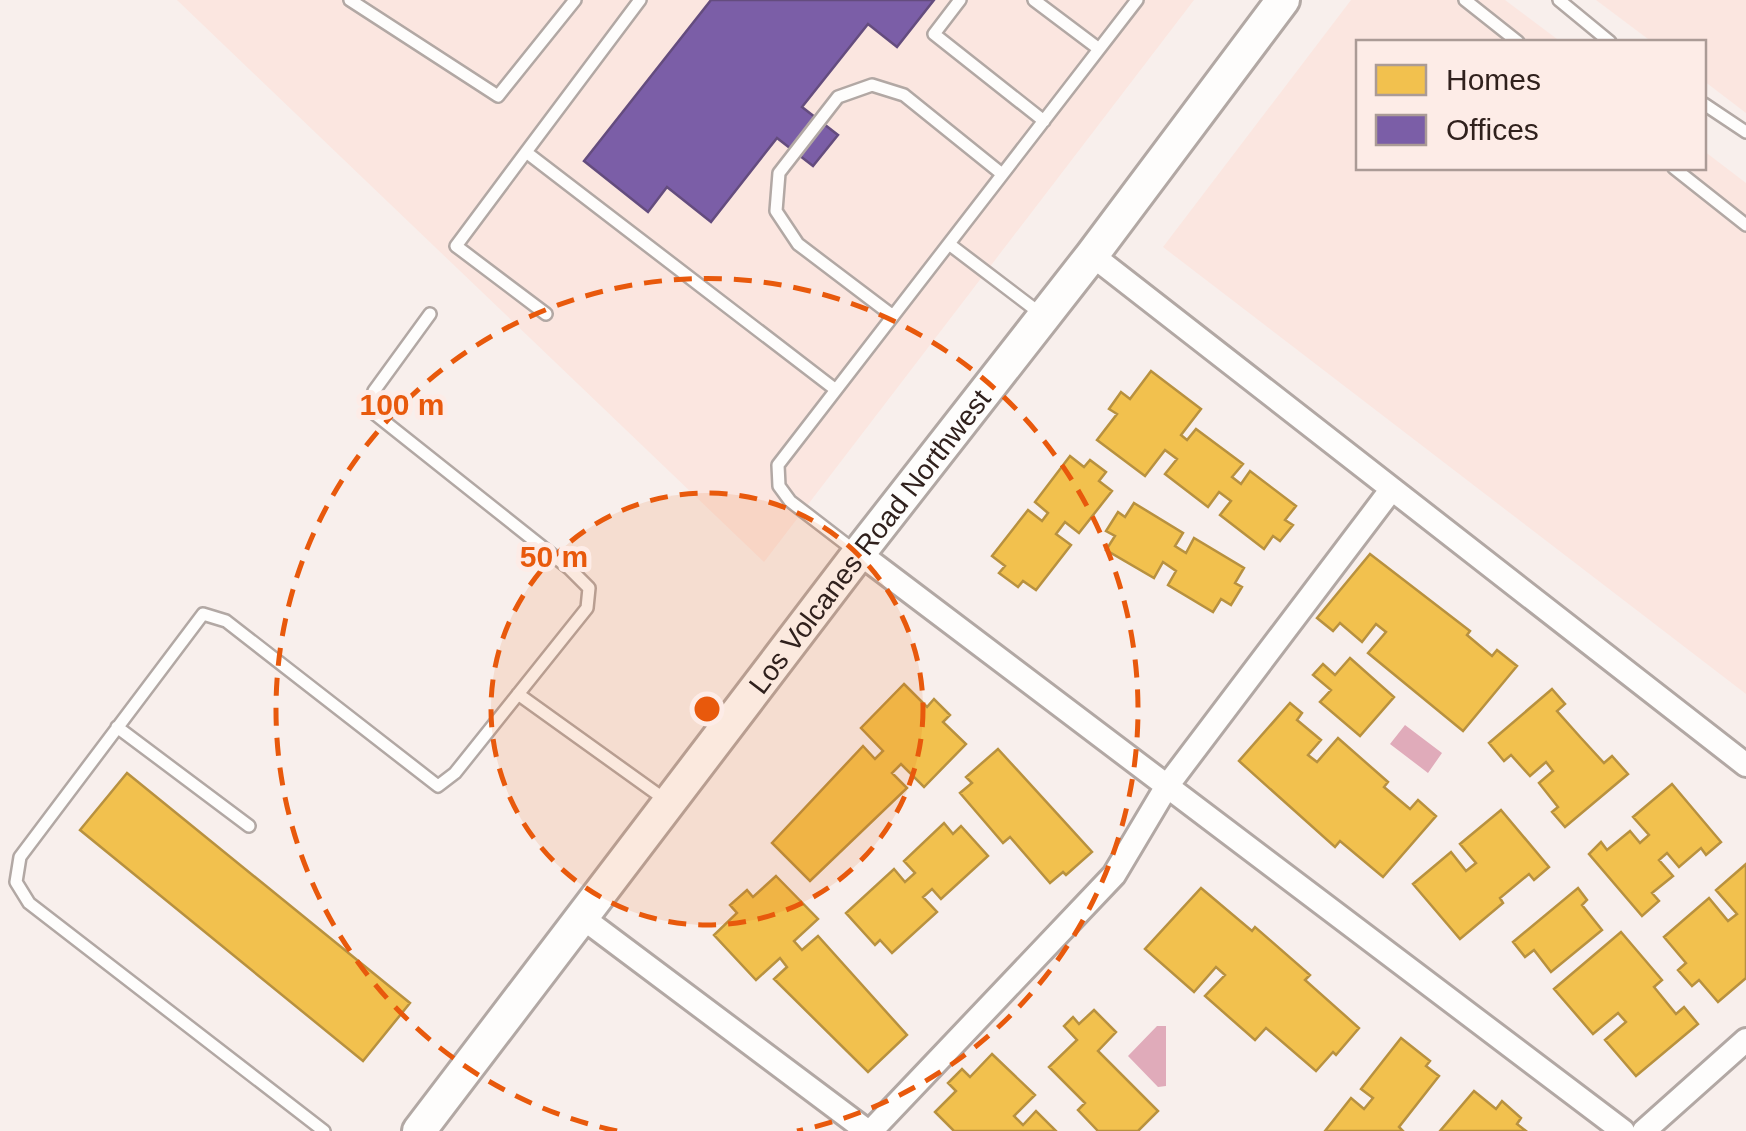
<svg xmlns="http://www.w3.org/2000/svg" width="1746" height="1131" viewBox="0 0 1746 1131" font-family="Arial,sans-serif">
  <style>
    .built { fill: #fbe6e0 }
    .water { fill: #e0abba }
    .homes { fill: #f2c14e; stroke: #b8913f; stroke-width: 2.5 }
    .offices { fill: #7b5ea7; stroke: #644c7e; stroke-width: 2.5 }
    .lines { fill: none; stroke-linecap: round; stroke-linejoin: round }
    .lane-casing { stroke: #b2a8a4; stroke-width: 16 }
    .street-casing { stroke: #b2a8a4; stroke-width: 28 }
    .secondary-casing { stroke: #b2a8a4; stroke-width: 38 }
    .lane { stroke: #fefdfc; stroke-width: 11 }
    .street { stroke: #fefdfc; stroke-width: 22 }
    .secondary { stroke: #fefdfc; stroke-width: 32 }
    .ring { fill: none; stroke: #e8590c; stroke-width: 5; stroke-dasharray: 18 12 }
    .labels { text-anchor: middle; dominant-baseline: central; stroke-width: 10; stroke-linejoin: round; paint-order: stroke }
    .street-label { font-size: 28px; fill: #30211d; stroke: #fdece7 }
    .centre { fill: #e8590c; stroke: #fdece7; stroke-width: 5 }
    .ring-label { font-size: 30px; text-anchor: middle; font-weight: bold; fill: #e8590c; stroke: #fdece7; stroke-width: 10; stroke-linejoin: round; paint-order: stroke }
  </style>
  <rect width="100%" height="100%" fill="#f8efec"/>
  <path class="built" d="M177,0h1017l-430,562z
    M1351,0h154l56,42h-203v126h346v-17l42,32v511l-583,-447z
    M1596,0h150v113l-42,-32v-39h-52z"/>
  <path class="water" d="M1405,725l37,28 -14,20 -38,-29z
    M1157,1026h9v60l-8,1 -30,-31z"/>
  <path class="homes" d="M1151,371l50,38 -20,26 6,5 9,-11 47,35 -11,13 9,7 9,-13 46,35 -11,14 8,5 -13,16 -7,-5 -9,13 -44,-34 11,-14 -12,-9 -11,15 -43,-33 12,-15 -12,-9 -20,26 -48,-36 20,-26 -8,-5 12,-17 9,7z
    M1070,456l14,11 6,-7 16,12 -7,9 13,10 -33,42 -14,-11 -9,12 15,11 -35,45 -13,-9 -5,6 -19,-14 6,-7 -13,-10 36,-46 14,11 6,-8 -13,-11z
    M1134,503l49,30 -8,13 11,7 8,-15 50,30 -9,15 7,4 -11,18 -10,-6 -8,13 -45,-27 8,-14 -13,-9 -9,16 -48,-28 9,-14 -9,-5 12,-19 7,5z
    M1370,554l100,77 -3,4 25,21 5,-6 20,16 -54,65 -95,-78 18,-21 -10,-8 -14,18 -22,-19 -7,8 -16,-13z
    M1350,658l44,39 -34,39 -40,-34 11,-12 -18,-15 10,-11 12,11z
    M904,684l23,23 7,-8 16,16 -7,7 23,22 -42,43 -23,-23 -9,9 15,15 -97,93 -38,-38 91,-97 12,13 8,-8 -22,-23z
    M1552,689l13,15 -8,7 24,27 23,25 8,-7 16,18 -63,53 -13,-15 6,-5 -19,-24 14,-12 -7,-9 -16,14 -19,-21 -7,6 -15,-18z
    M1290,703l12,10 -5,7 24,20 -13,15 9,7 21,-24 50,44 -4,5 26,22 8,-9 18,16 -53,61 -43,-36 -5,6 -96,-86z
    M998,749l94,103 -26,23 -3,-3 -13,11 -40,-46 -7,6 -43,-50 12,-10 -6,-6z
    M127,773l283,230 -47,58 -283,-231z
    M1672,784l49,58 -15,13 -5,-7 -22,19 -12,-14 -8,7 14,16 -21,17 7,8 -17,15 -53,-62 12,-12 6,8 23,-19 10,12 9,-8 -16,-18z
    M1501,810l48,57 -15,13 -5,-6 -29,24 3,5 -43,36 -47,-55 38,-32 15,19 10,-8 -16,-19z
    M944,823l9,11 8,-8 27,30 -47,43 -9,-10 -9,8 14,15 -45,41 -12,-13 -5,5 -29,-32 48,-44 11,13 10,-9 -11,-12z
    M1746,864v114l-28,24 -19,-22 -7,6 -14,-16 8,-7 -22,-26 45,-39 19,23 9,-7 -21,-24z
    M776,876l42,43 -24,22 8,9 16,-14 89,99 -39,37 -94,-93 13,-12 -7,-9 -24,22 -42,-45 23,-22 -7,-8 17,-15 6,7z
    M1201,888l51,43 3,-4 55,48 -5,5 54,48 -23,27 -3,-3 -17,19 -50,-43 -11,12 -50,-44 20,-21 -9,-8 -22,25 -49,-43z
    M1578,888l9,12 -5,5 20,25 -51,42 -17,-22 -9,7 -12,-15z
    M1621,932l41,48 -8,7 22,27 8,-7 14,17 -62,52 -31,-36 21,-18 -8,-9 -25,21 -39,-45z
    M1094,1010l22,22 -18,19 60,60 -20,20h-40l-20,-21 7,-7 -36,-36 28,-27 -13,-14 9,-9 6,7z
    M1401,1038l29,23 -4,5 13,10 -40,51 4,4h-78l26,-33 13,11 9,-11 -12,-9z
    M992,1054l43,41 -21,21 9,9 13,-14 20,20h-102l-19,-19 21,-21 -8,-8 14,-14 8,8z
    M1474,1091l22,18 6,-8 19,17 -4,6 9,7h-86z"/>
  <path class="offices" d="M711,0h223l-37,47 -29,-23 -66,83 36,28 -25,31 -36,-28 -66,84 -44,-35 -19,25 -64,-51z"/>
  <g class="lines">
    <defs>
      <path id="lane" d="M350,0l148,96 77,-96
        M960,0l-26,34 110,87
        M1034,0l65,49
        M1465,0l53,42
        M1559,0l51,42
        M1704,104l42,28
        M526,152l114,-152
        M1674,168l72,57
        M949,244l92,70
        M546,314l-90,-68 70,-94 310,238
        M893,316l-95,-72 -22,-33 3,-38 59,-76 34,-12 32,10 98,79
        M855,551l-65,-50 -11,-15 -1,-21 359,-465
        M518,694l149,107
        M117,727l132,99
        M324,1131l-295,-228 -13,-21 4,-25 183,-243 23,7 212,165 17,-13 132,-165 2,-20 -19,-19 -200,-159 4,-19 56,-77"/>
      <path id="street" d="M1092,255l654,510
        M859,553l764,578
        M583,918l284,213
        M871,1131l243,-256 53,-89 224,-296
        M1644,1131l102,-91"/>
      <g id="secondary">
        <path id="s1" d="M419,1131l440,-578 233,-298 191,-255"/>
      </g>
    </defs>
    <use href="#lane" class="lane-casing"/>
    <use href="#street" class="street-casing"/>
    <use href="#secondary" class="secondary-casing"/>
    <use href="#lane" class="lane"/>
    <use href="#street" class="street"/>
    <use href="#secondary" class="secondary"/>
  </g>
  <circle cx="707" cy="709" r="216" fill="#e8590c" fill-opacity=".12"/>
  <g class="ring">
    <circle cx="707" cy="709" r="216"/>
    <path d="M617 1131A431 431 0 1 1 797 1131"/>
  </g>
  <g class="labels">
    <g class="street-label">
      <text stroke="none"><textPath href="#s1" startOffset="742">Los Volcanes Road Northwest</textPath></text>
    </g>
  </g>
  <circle cx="707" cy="709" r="15" class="centre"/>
  <g class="ring-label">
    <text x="402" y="415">100 m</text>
    <text x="554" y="567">50 m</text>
  </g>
  <rect x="1356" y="40" width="350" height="130" fill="#fdece7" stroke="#ab9b96" stroke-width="2.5"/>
  <rect x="1376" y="65" width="50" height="30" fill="#f2c14e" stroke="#ab9b96" stroke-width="2.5"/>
  <text x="1446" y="90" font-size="30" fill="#30211d">Homes</text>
  <rect x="1376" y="115" width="50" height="30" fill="#7b5ea7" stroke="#ab9b96" stroke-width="2.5"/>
  <text x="1446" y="140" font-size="30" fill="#30211d">Offices</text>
</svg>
